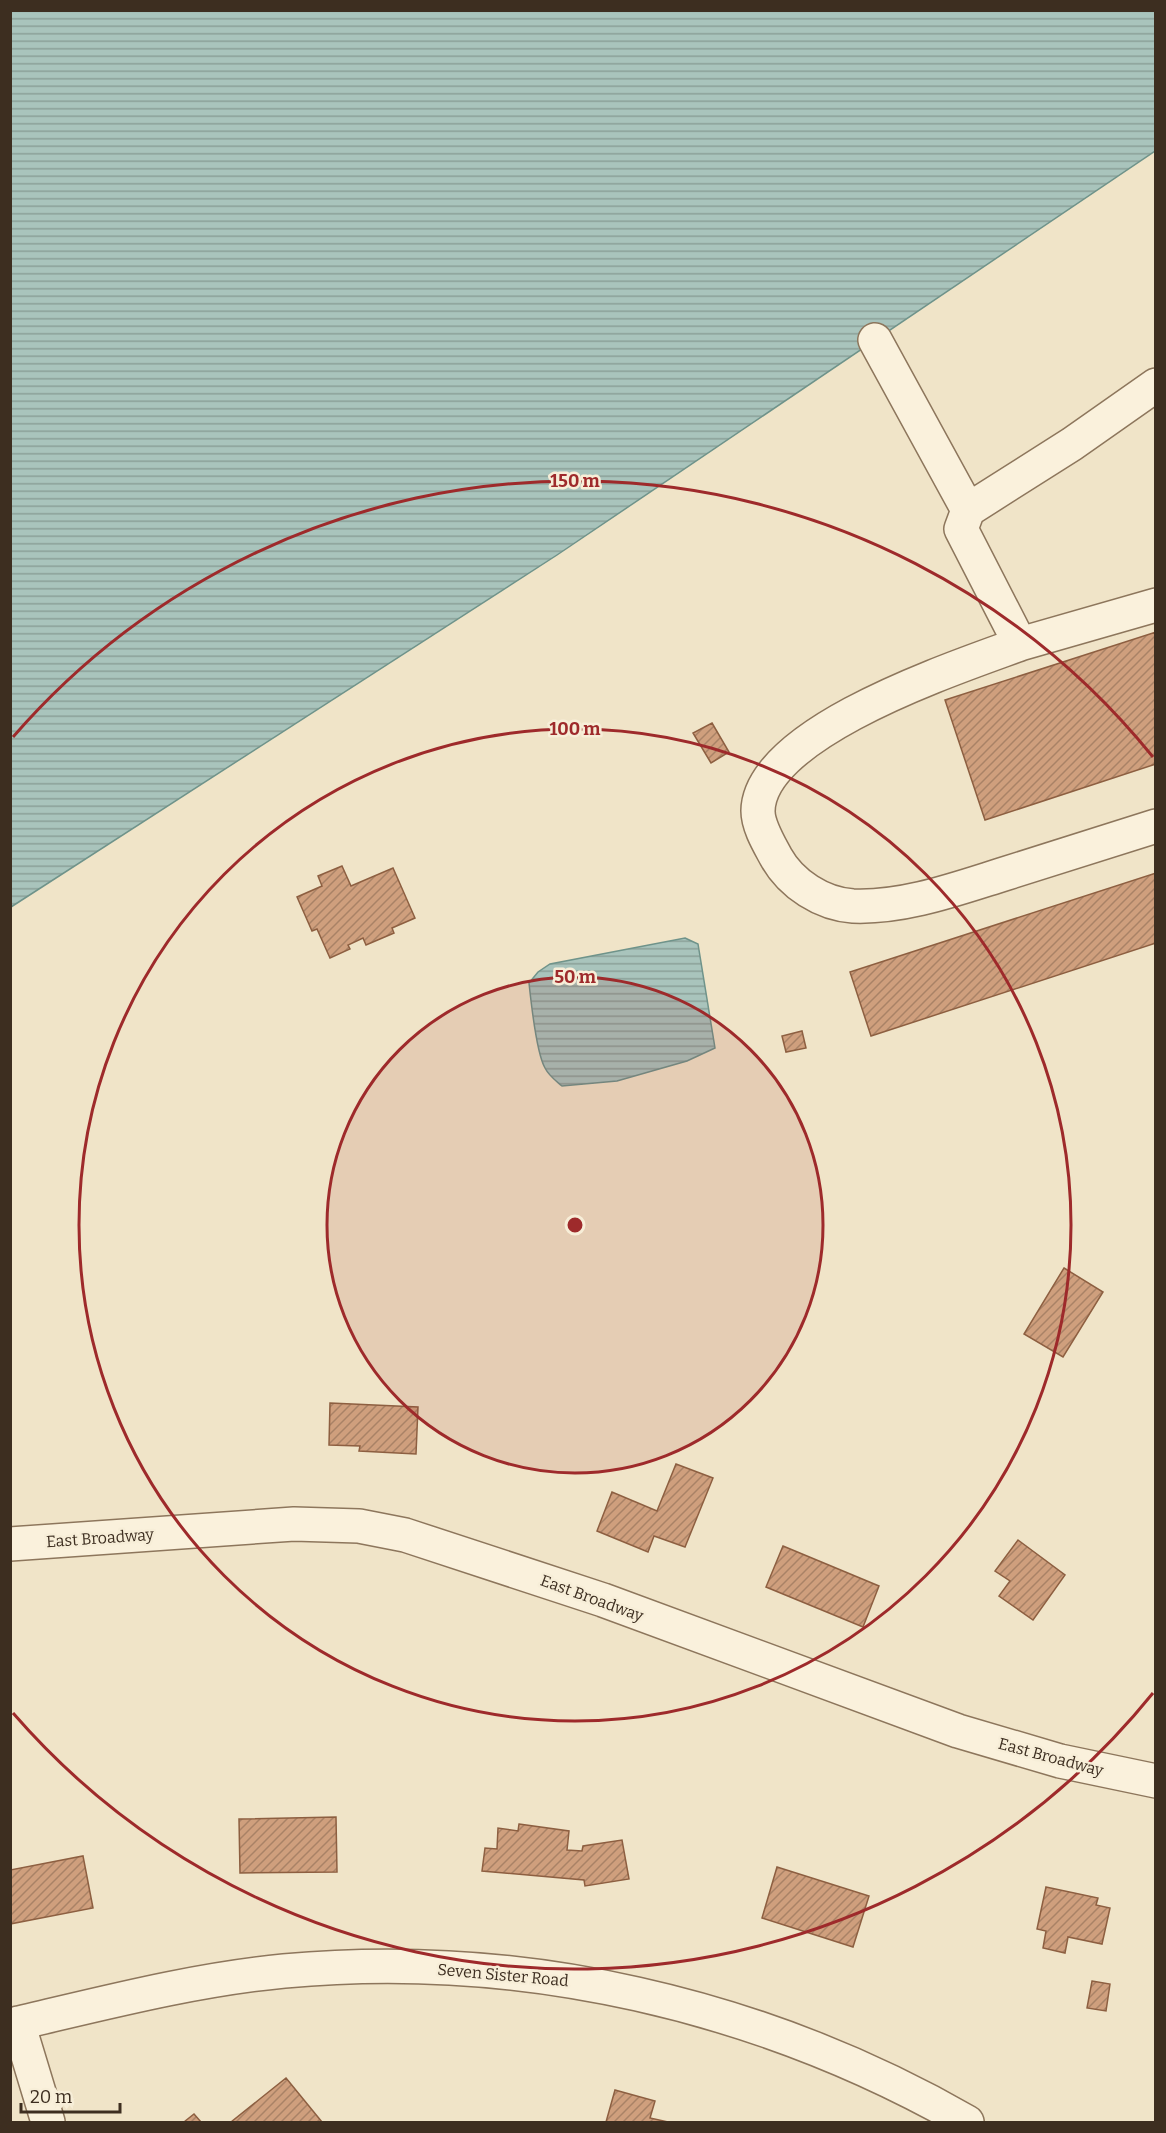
<svg xmlns="http://www.w3.org/2000/svg" width="1166" height="2133" viewBox="0 0 1166 2133" font-family="Bitter,serif">
  <style>
    .water { fill: url(#water-rules); stroke: #6f938a; stroke-width: 1.5 }
    .building { fill: url(#building-hatch); stroke: #8d5f41; stroke-width: 1.5 }
    .lines { fill: none; stroke-linecap: round; stroke-linejoin: round }
    .minor-casing { stroke: #8d765c; stroke-width: 36 }
    .minor { stroke: #faf1dc; stroke-width: 33 }
    .ring { fill: none; stroke: #9e2a2b; stroke-width: 3 }
    .labels { text-anchor: middle; dominant-baseline: central; stroke-width: 5; stroke-linejoin: round; paint-order: stroke }
    .street-label { font-size: 16px; fill: #3d2e20; stroke: #f7eed8 }
    .centre { fill: #9e2a2b; stroke: #f7eed8; stroke-width: 3 }
    .ring-label { font-size: 18px; text-anchor: middle; font-weight: bold; fill: #9e2a2b; stroke: #f7eed8; stroke-width: 5; stroke-linejoin: round; paint-order: stroke }
  </style>
  <defs>
    <pattern id="water-rules" width="6" height="5" patternUnits="userSpaceOnUse" patternTransform="scale(1.5)"><rect width="6" height="5" fill="#a9c4bc"/><path d="M0 2.5h6" fill="none" stroke="#8ba098"/></pattern>
    <pattern id="building-hatch" width="6" height="6" patternUnits="userSpaceOnUse" patternTransform="scale(1.5)"><rect width="6" height="6" fill="#cf9f7d"/><path d="M-1 1l2-2M0 6l6-6M5 7l2-2" fill="none" stroke="#a98266"/></pattern>
  </defs>
  <rect width="100%" height="100%" fill="#f0e4c8"/>
  <path class="water" d="M11,11h1144v140l-598,404 -546,352z
    M685,938l13,6 17,104 -28,13 -70,20 -55,5c-7,-6 -13,-10 -17,-18 -8,-14 -14,-66 -16,-85l9,-11 12,-8z"/>
  <path class="building" d="M1156,632v132l-171,56 -40,-120z
    M712,723l17,29 -18,11 -18,-30z
    M342,866l9,20 42,-18 22,50 -23,10 2,5 -28,12 -3,-7 -15,7 2,4 -20,9 -13,-29 -5,2 -15,-34 25,-11 -4,-10z
    M1156,873v70l-285,93 -21,-64z
    M802,1031l4,17 -20,4 -4,-16z
    M1064,1268l39,24 -40,65 -39,-23z
    M330,1403l88,4 -2,47 -57,-3 1,-5 -31,-1z
    M676,1464l37,14 -28,69 -31,-11 -6,16 -51,-21 15,-39 45,19z
    M1018,1540l47,35 -32,45 -34,-24 11,-15 -15,-10z
    M783,1546l96,40 -16,41 -97,-40z
    M336,1817l1,55 -97,1 -1,-54z
    M519,1824l50,7 -2,19 15,1 1,-5 39,-6 7,39 -44,7 -1,-6 -102,-9 3,-23 12,1 1,-21 20,3z
    M83,1856l10,52 -83,16v-54z
    M777,1867l92,29 -16,51 -91,-29z
    M1046,1887l52,11 -2,7 14,3 -8,36 -34,-7 -3,16 -22,-5 3,-17 -9,-2z
    M1092,1981l18,3 -4,27 -19,-3z
    M286,2078l36,44h-91z
    M615,2090l40,11 -5,17 18,4h-62z
    M194,2114l7,8h-17z"/>
  <g class="lines">
    <defs>
      <path id="minor" d="M875,340l93,170
        M1156,385l-84,59 -104,66 -7,19 59,115 136,-39
        M1020,644c-62,23 -261,88 -262,167 0,15 11,33 18,46 15,27 46,47 77,49 51,2 103,-17 151,-32 50,-16 101,-32 152,-48
        M10,1544l284,-20 65,2 46,9 198,65 355,131 102,30 96,20
        M18,2023l30,99
        M10,2025c91,-21 181,-45 274,-54 237,-22 477,33 683,151"/>
    </defs>
    <use href="#minor" class="minor-casing"/>
    <use href="#minor" class="minor"/>
  </g>
  <circle cx="575" cy="1225" r="248" fill="#9e2a2b" fill-opacity=".12"/>
  <g class="ring">
    <circle cx="575" cy="1225" r="248"/>
    <circle cx="575" cy="1225" r="496"/>
    <path d="M1153 1693A744 744 0 0 1 13 1713M13 737A744 744 0 0 1 1153 757"/>
  </g>
  <g class="labels">
    <g class="street-label">
      <text transform="translate(100 1538) rotate(-4)">East Broadway</text>
      <text transform="translate(592 1598) rotate(20)">East Broadway</text>
      <text transform="translate(1051 1757) rotate(15)">East Broadway</text>
      <text transform="translate(503 1975) rotate(5)">Seven Sister Road</text>
    </g>
  </g>
  <circle cx="575" cy="1225" r="9" class="centre"/>
  <g class="ring-label">
    <text x="575" y="487">150 m</text>
    <text x="575" y="735">100 m</text>
    <text x="575" y="983">50 m</text>
  </g>
  <rect width="1166" height="2133" fill="none" stroke="#3d2e20" stroke-width="24"/>
  <path d="M21 2103v9h99v-9" fill="none" stroke="#3d2e20" stroke-width="3"/>
  <text x="30" y="2103" font-size="18" fill="#3d2e20" stroke="#f7eed8" stroke-width="4.5" paint-order="stroke">20 m</text>
</svg>
